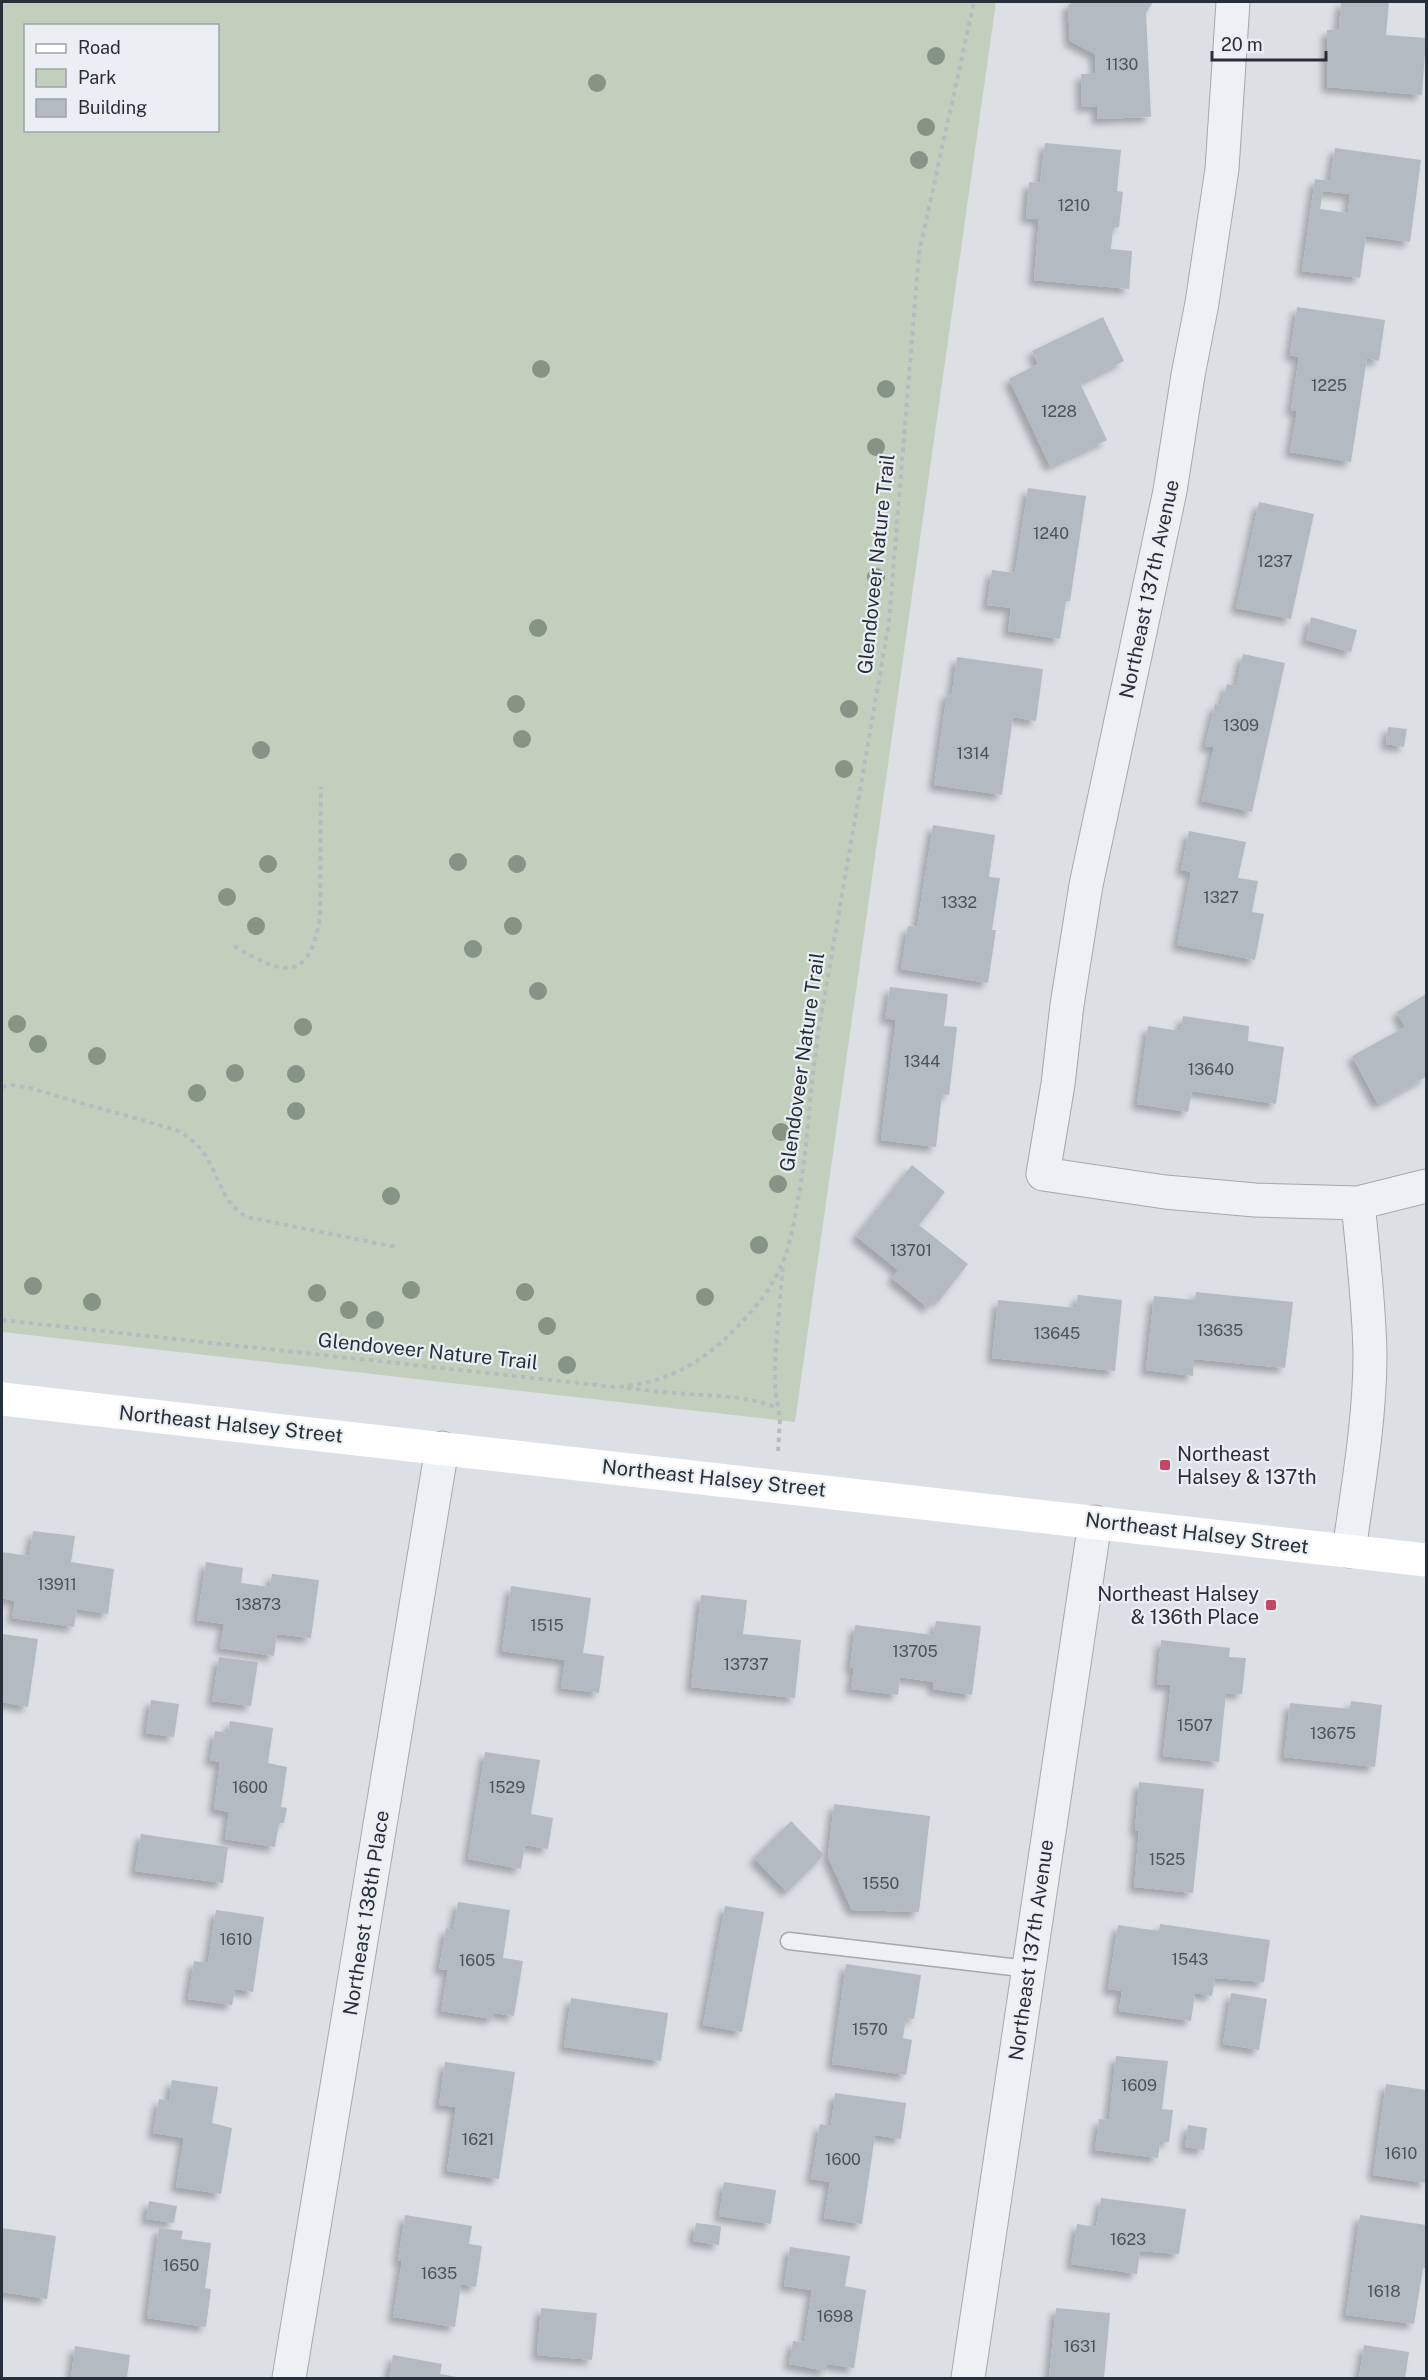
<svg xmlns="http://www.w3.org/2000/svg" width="1428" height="2380" viewBox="0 0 1428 2380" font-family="'Public Sans',sans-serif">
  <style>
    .green { fill: #c3cfbd; fill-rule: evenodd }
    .building { fill: #b3bac2; fill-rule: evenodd; filter: url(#shadow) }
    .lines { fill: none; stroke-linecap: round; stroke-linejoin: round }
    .lane-casing { stroke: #a2a8ae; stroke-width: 19 }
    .street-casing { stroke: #a2a8ae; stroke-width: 35 }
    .path { stroke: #b6bbc0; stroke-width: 4; stroke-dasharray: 4.5 4.5; stroke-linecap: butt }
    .lane { stroke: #eef1f4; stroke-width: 16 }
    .street { stroke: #eef1f4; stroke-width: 33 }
    .secondary { stroke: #fff; stroke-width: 33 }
    .tree { fill: #859484 }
    .poi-dot { fill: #c54666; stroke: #ebeff3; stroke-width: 2 }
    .labels { text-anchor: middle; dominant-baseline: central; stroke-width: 4.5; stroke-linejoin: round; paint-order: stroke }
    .number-label { font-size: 16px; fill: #4a525c }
    .street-label { font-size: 20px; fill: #27303a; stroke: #ebeff3 }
    .poi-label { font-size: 20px; fill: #27303a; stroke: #ebeff3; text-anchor: start }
  </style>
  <defs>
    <filter id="shadow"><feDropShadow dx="-5.5" dy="5.5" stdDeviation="3" flood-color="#0004"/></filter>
  </defs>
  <rect width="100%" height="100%" fill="#dce0e5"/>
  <path class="green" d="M2,2h994l-201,1420 -793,-90zM26,26h192v104h-192z"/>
  <path class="building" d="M1073,2h80l-7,11 5,104 -54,2v-13l-15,1 -1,-33 15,-1 -1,-19 -25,-13 -2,-36z
    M1341,2h48l-3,33 40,3 -4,57 -95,-8v-57l12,-1z
    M1045,143l76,7 -4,41 6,1 -4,35 -6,1 -2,21 21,2 -3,38 -95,-9 5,-61 -13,-1 3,-36 11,1z
    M1335,148l86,12 -11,82 -44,-6 -6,42 -58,-7 13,-92 15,2zM1323,191l27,3 -2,19 -28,-4z
    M1297,307l88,13 -6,41 -12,-3 -16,104 -61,-10 7,-41 -6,-1 8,-53 -9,-2z
    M1103,317l21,44 -44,22 27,57 -57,26 -41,-87 29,-15 -6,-13z
    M1028,488l58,8 -16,105h-4l-6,38 -52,-8 3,-23 -24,-3 5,-35 23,3z
    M1259,502l55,12 -23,105 -55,-11z
    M1311,617l46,13 -6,22 -45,-12z
    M1243,654l42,9 -33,149 -50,-11 12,-54 -9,-1 10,-42 6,1 6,-21 9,2z
    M957,657l86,12 -7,52 -23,-4 -11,78 -68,-10 13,-92h5z
    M1388,727l19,2 -3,18 -18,-3z
    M933,825l62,10 -6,42 11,1 -8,52h4l-8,53 -87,-14 7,-43 9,1z
    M1189,831l57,11 -8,36 20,3 -6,31 12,2 -9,46 -78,-15 14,-73 -10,-2z
    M890,987l58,7 -4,32 13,1 -8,68 -7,-1 -6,53 -55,-7 15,-120 -11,-2z
    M1426,994v83l-48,27 -26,-48 53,-29 -8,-15z
    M1183,1016l66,10 -1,15 36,6 -8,57 -84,-13 -4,21 -51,-8 11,-78 32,5z
    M912,1165l33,27 -26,33 49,39 -30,38 -3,-3 -7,9 -36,-30 6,-8 -42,-34z
    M1196,1292l97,10 -8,66 -91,-9 -1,17 -47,-6 8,-74 41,4z
    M1078,1295l44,5 -7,71 -123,-13 6,-58 78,8z
    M33,1531l42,5 -4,26 43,7 -6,45 -31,-5 -3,18 -62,-9 3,-17 -13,-3v-46l27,4z
    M206,1562l37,6 -2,15 29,4 2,-13 47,6 -8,58 -34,-4 -3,22 -54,-8 4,-24 -27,-4z
    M511,1586l80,12 -8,55 21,3 -5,37 -38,-5 4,-28 -63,-9z
    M701,1595l46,5 -4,34 58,6 -6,58 -104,-11z
    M936,1621l45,5 -9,69 -39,-6v-7l-33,-5 -2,18 -47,-6 3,-21h-4l5,-43 78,10z
    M2,1634l36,5 -10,68 -26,-5z
    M1161,1640l69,8 -1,9 17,1 -4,36 -16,-1 -7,69 -56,-6 8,-71h-14z
    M219,1657l39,5 -7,44 -39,-5z
    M151,1700l28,4 -5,33 -28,-4z
    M1351,1701l31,4 -7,62 -91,-10 6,-54 60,6z
    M230,1721l43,7 -5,35 19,4 -6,40 6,1 -3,15h-5l-4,24 -50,-8 4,-27 -15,-3 6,-47 -10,-2 5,-29 13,2z
    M485,1752l55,8 -9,54 22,4 -5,31 -23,-4 -4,24 -53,-10z
    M1139,1782l65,7 -11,104 -59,-6 5,-56 -4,-1z
    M834,1804l96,12 -11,96 -67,-2 -24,-53z
    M791,1821l33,34 -37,37 -33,-34z
    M141,1834l87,13 -5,36 -88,-12z
    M458,1902l52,8 -7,48 20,3 -9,55 -20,-3 -1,6 -52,-8 7,-41 -9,-1 7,-41 7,2z
    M725,1906l39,6 -22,120 -39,-7z
    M216,1910l48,7 -11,75 -18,-3 -3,16 -44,-6 6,-38 14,2z
    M1160,1924l110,16 -6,42 -49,-4 -3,18 -17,-3 -4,28 -72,-10 3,-20 -14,-2 10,-64 41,6z
    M846,1964l75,11 -7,44 -8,-1 -3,20 9,2 -6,35 -74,-11z
    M1231,1993l36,6 -8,51 -36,-6z
    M571,1998l97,15 -7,48 -97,-14z
    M1116,2056l52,5 -6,48 11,1 -4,32h-9l-2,16 -63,-8 4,-31 10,1z
    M445,2062l70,10 -16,107 -52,-8 9,-64 -17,-2z
    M172,2080l46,7 -6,36 20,5 -11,66 -45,-7 8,-49 -31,-5 6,-34 10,2z
    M1386,2084l40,6v93l-53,-8z
    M835,2093l71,10 -5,36 -26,-4 -13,89 -38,-6 6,-36 -19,-3 9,-55 11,2z
    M1188,2125l19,3 -3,22 -19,-3z
    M724,2182l52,8 -5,34 -52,-8z
    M1101,2198l85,11 -7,45 -39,-3 -3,23 -66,-10 6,-40 19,3z
    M149,2201l28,5 -3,17 -28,-4z
    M405,2215l67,11 -3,18 13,2 -6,41 -15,-3 -6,43 -62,-10 9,-56 -4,-1z
    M1360,2215l66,10v43h-3l-9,56 -68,-9z
    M696,2223l25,3 -2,19 -26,-4z
    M2,2228l54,8 -9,63 -45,-7z
    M159,2228l24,3 -2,8 30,4 -6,45 6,1 -5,38 -59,-9z
    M790,2247l60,9 -5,30 21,4 -12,78 -27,-4 -1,7 -37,-7 4,-23 11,1 8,-52 -28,-4z
    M541,2308l56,5 -5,47 -55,-5z
    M1056,2308l54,5 -6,65h-55z
    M1364,2345l45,7 -4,26h-46z
    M75,2346l55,9 -3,23h-56z
    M393,2355l49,9 -2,10 22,4h-73z"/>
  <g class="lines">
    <defs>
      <path id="lane" d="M789,1941l240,28"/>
      <path id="street" d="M1233,2l-11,167 -20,134 -14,72 -18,116 -84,394 -19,120 -9,79 -15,90 122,18 90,8 103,3 68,-17
        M1349,1551c9,-65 21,-131 21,-197 -1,-50 -7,-101 -12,-151
        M289,2378l153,-930
        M968,2378l127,-856"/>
    </defs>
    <use href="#lane" class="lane-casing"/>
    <use href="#street" class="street-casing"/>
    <path class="path" d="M234,946c48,29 76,38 86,-30l1,-129
      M2,1087l8,-2 16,2 150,43c46,22 36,69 71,87l149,30
      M2,1320l613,67c44,-3 77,-18 110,-48 18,-17 37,-38 49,-59 13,-22 18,-46 22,-70 12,-58 13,-117 22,-176l71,-412 30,-369 55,-251
      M627,1388c20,2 41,5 61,6 31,2 60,2 89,14
      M778,1451l2,-32 -5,-31v-28l8,-96"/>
    <use href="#lane" class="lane"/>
    <use href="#street" class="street"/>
    <path class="secondary" d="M2,1399l1424,161"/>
  </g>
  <g class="tree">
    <circle cx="936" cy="56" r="9"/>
    <circle cx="597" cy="83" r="9"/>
    <circle cx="926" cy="127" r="9"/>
    <circle cx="919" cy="160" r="9"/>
    <circle cx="541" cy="369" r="9"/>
    <circle cx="886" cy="389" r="9"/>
    <circle cx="876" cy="447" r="9"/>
    <circle cx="876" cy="577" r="9"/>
    <circle cx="538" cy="628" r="9"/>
    <circle cx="516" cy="704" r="9"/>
    <circle cx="849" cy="709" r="9"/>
    <circle cx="522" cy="739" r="9"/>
    <circle cx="261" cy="750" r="9"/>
    <circle cx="844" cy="769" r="9"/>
    <circle cx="458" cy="862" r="9"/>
    <circle cx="268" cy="864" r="9"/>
    <circle cx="517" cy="864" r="9"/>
    <circle cx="227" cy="897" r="9"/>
    <circle cx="256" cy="926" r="9"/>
    <circle cx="513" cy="926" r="9"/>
    <circle cx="473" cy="949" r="9"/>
    <circle cx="538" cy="991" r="9"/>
    <circle cx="17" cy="1024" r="9"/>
    <circle cx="303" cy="1027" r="9"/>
    <circle cx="38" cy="1044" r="9"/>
    <circle cx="97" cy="1056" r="9"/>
    <circle cx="235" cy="1073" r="9"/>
    <circle cx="296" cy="1074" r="9"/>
    <circle cx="197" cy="1093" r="9"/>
    <circle cx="296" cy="1111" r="9"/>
    <circle cx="781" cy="1132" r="9"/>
    <circle cx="778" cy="1184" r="9"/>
    <circle cx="391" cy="1196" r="9"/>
    <circle cx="759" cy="1245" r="9"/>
    <circle cx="33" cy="1286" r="9"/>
    <circle cx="411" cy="1290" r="9"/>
    <circle cx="525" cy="1292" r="9"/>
    <circle cx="317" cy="1293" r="9"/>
    <circle cx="705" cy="1297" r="9"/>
    <circle cx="92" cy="1302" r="9"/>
    <circle cx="349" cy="1310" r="9"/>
    <circle cx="375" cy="1320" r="9"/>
    <circle cx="547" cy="1326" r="9"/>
    <circle cx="567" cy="1365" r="9"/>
  </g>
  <g class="poi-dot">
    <rect x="1159" y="1459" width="12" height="12" rx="3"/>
    <rect x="1265" y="1599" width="12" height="12" rx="3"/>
  </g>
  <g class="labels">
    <g class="number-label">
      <text x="1122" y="64">1130</text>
      <text x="1074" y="205">1210</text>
      <text x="1329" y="385">1225</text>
      <text x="1059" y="411">1228</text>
      <text x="1051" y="533">1240</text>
      <text x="1275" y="561">1237</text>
      <text x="1241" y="725">1309</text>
      <text x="973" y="753">1314</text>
      <text x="1221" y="897">1327</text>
      <text x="959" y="902">1332</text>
      <text x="922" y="1061">1344</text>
      <text x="1211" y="1069">13640</text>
      <text x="911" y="1250">13701</text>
      <text x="1220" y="1330">13635</text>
      <text x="1057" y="1333">13645</text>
      <text x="57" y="1584">13911</text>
      <text x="258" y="1604">13873</text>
      <text x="547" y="1625">1515</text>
      <text x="915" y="1651">13705</text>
      <text x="746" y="1664">13737</text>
      <text x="1195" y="1725">1507</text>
      <text x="1333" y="1733">13675</text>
      <text x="250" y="1787">1600</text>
      <text x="507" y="1787">1529</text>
      <text x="1167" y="1859">1525</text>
      <text x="881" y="1883">1550</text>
      <text x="236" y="1939">1610</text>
      <text x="1190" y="1959">1543</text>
      <text x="477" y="1960">1605</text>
      <text x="870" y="2029">1570</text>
      <text x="1139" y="2085">1609</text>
      <text x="478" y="2139">1621</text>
      <text x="1401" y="2153">1610</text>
      <text x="843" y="2159">1600</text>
      <text x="1128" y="2239">1623</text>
      <text x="181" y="2265">1650</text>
      <text x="439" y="2273">1635</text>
      <text x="1384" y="2291">1618</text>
      <text x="835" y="2316">1698</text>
      <text x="1080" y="2346">1631</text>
    </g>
    <g class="street-label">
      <text transform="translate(876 564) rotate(-84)">Glendoveer Nature Trail</text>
      <text transform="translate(1149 589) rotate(-78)">Northeast 137th Avenue</text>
      <text transform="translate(802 1062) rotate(-82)">Glendoveer Nature Trail</text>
      <text transform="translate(428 1351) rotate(6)">Glendoveer Nature Trail</text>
      <text transform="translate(231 1424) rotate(6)">Northeast Halsey Street</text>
      <text transform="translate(714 1478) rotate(6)">Northeast Halsey Street</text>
      <text transform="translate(1197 1533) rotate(7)">Northeast Halsey Street</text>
      <text transform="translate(366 1913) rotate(-81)">Northeast 138th Place</text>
      <text transform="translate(1031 1950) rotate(-82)">Northeast 137th Avenue</text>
    </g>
    <g class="poi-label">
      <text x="1177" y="1454">Northeast<tspan x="1177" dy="23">Halsey &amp; 137th</tspan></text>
      <text x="1259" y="1594" text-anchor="end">Northeast Halsey<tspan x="1259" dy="23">&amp; 136th Place</tspan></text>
    </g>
  </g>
  <rect width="1428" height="2380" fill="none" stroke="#27303a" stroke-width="6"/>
  <rect x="24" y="24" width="195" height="108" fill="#ebeff3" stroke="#9da3a9" stroke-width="1.5"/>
  <rect x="36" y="44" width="30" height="9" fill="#ffffff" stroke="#9da3a9" stroke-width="1.5"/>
  <text x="78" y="54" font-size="18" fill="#27303a">Road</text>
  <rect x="36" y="69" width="30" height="18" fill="#c3cfbd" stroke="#9da3a9" stroke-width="1.5"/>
  <text x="78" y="84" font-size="18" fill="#27303a">Park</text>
  <rect x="36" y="99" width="30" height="18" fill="#b3bac2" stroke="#9da3a9" stroke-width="1.5"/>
  <text x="78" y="114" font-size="18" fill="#27303a">Building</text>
  <path d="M1212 51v9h114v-9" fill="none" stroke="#27303a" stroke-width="3"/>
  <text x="1221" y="51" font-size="18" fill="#27303a" stroke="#ebeff3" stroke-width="4.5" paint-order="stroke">20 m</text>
</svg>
